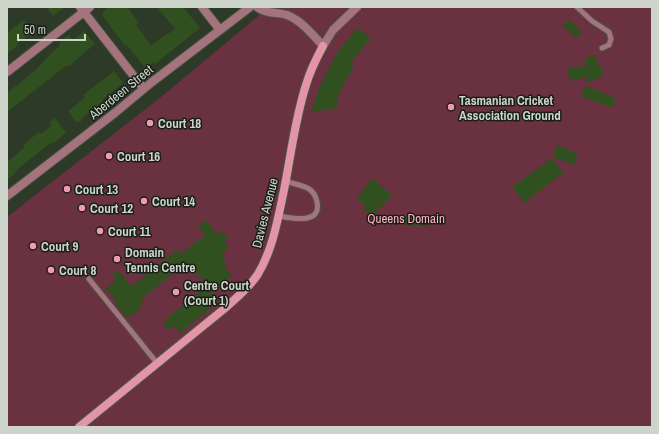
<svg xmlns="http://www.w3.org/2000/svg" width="659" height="434" viewBox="0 0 659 434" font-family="'Archivo Narrow',sans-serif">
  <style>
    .green { fill: #6a3241 }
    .building { fill: #305020 }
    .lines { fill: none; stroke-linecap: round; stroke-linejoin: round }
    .lane-casing { stroke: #4a5644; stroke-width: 7 }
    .street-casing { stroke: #4a5644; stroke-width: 10 }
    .secondary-casing { stroke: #4a5644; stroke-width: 10 }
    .lane { stroke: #a5737e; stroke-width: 5 }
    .street { stroke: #a5737e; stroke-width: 8 }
    .secondary { stroke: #e395a7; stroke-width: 8 }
    .poi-dot { fill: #f29aaf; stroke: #191f17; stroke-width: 1.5 }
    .labels { text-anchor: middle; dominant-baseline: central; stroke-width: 3; stroke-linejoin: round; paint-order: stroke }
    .street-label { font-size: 13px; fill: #cdd5ca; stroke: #191f17 }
    .poi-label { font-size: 13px; font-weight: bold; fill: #cdd5ca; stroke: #191f17; text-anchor: start }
    .park-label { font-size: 13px; fill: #feb3c4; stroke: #191f17 }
  </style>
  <rect width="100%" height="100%" fill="#2d3a27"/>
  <path class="green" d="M269,7h383v420h-645v-210l154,-120z"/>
  <path class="building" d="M46,7h19l-12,9z
    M109,7h18l12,16 -3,2 15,20 24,-16 -18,-22h26l17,21 -45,36 -1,-2 -8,7 -19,-24 -2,1 -23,-31 1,-3z
    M569,19l13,13 -6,6 -13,-12z
    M24,20l9,11 -15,12 1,1 -12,10v-21z
    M357,28l14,10 -21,26 4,2 -16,30v12l-27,4 9,-26 17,-33z
    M84,31l11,13 -27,23 -1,-2 -60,47v-19l29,-23 13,-15 11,-9 -1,-2 2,-2 -1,-1 9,-6 4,5z
    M594,54l10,21 -18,9 2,-7 -18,4 -3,-13 20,-3 -3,-6z
    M114,71l9,12 -21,17 1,1 -22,18v3l-3,-1 -1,2 -9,-12 17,-13 -2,-3z
    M585,86l31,12 -4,10 -31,-12z
    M55,118l11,15 -13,11 -1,-2 -37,29 1,2 -9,7v-18l18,-15 -2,-2 16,-13 2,2 10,-8 -2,-3z
    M557,145l21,9 -4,11 -21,-8z
    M552,158l11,15 -39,30 -12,-16z
    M372,178l20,17 -20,21 -9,-8 2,-2 -8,-8z
    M405,215h25v11l-25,-1z
    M206,220l11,14 5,-3 6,8 -4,3 5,6 -8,7 6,8 -3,3 8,9 -21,18 4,4 3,5 -38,31 -5,-7 -7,4 -5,-6 5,-5 -1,-1 40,-32 -19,-24 -47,37 3,4 -5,4 2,3 -14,8 -13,-16 2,-2 -10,-12 10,-8 -4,-5 6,-5 12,15h1l1,1 45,-36 4,4 24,-19 -7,-9z"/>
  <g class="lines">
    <defs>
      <path id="lane" d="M577,7l15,14 17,11 2,7 -2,6 -7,3
        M279,216c12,2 43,9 38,-14 -1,-5 -3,-10 -8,-13 -6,-4 -16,-5 -23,-8
        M89,279l68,84"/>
      <path id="street" d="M80,7l63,81
        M202,7l18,23
        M257,7c9,7 19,5 30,8 15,6 25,19 36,31l10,-16 24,-23
        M7,72l83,-65
        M7,196l109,-84 36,-30 98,-75"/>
      <path id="secondary" d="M79,427l145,-118c12,-11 25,-21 34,-35 15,-25 20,-56 26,-84 7,-35 11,-71 22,-105 4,-14 10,-26 17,-39"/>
    </defs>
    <use href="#lane" class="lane-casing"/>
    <use href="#street" class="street-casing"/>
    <use href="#secondary" class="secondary-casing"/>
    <use href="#lane" class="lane"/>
    <use href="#street" class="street"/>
    <use href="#secondary" class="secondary"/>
  </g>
  <g class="poi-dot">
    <circle cx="451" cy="107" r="4"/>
    <circle cx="150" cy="123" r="4"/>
    <circle cx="109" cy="156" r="4"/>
    <circle cx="67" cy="189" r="4"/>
    <circle cx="144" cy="201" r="4"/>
    <circle cx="82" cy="208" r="4"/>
    <circle cx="100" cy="231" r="4"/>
    <circle cx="33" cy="246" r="4"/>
    <circle cx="117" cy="259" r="4"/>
    <circle cx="51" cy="270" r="4"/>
    <circle cx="176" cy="292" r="4"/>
  </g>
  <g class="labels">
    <g class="street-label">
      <text transform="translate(121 92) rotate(-39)">Aberdeen Street</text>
      <text transform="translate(265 213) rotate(-76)">Davies Avenue</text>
    </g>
    <g class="poi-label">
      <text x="459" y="100">Tasmanian Cricket<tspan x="459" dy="15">Association Ground</tspan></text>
      <text x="158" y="123">Court 18</text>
      <text x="117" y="156">Court 16</text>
      <text x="75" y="189">Court 13</text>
      <text x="152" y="201">Court 14</text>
      <text x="90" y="208">Court 12</text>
      <text x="108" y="231">Court 11</text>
      <text x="41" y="246">Court 9</text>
      <text x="125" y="252">Domain<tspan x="125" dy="15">Tennis Centre</tspan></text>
      <text x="59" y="270">Court 8</text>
      <text x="184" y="285">Centre Court<tspan x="184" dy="15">(Court 1)</tspan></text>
    </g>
    <g class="park-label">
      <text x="406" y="218">Queens Domain</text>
    </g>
  </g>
  <rect width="659" height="434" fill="none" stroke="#cdd5ca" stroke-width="16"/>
  <path d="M18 34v6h67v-6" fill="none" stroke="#cdd5ca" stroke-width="2"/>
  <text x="24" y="34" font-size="12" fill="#cdd5ca" stroke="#191f17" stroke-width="3" paint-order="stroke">50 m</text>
</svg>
